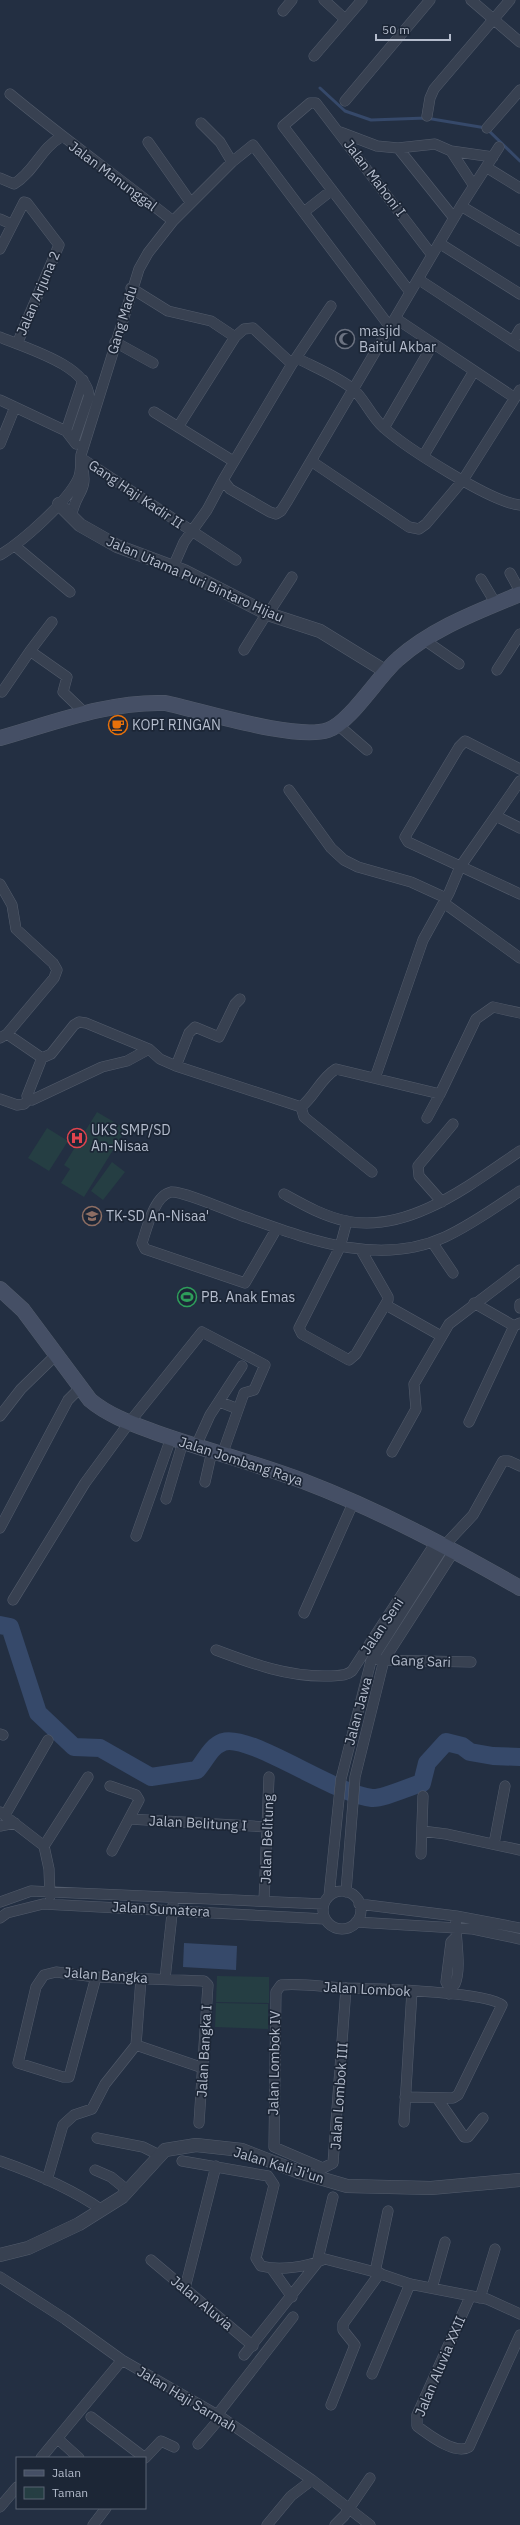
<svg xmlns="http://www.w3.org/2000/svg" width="520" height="2525" viewBox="0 0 520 2525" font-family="'IBM Plex Sans',sans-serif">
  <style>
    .green { fill: #253e43 }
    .water { fill: #36496a }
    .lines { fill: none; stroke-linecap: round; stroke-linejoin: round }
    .stream { stroke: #36496a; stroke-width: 3 }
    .river { stroke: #36496a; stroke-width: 18 }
    .minor-casing { stroke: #535c6c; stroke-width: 11 }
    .tertiary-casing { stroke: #535c6c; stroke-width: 14 }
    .secondary-casing { stroke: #535c6c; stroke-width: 16 }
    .minor { stroke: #384151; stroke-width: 10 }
    .tertiary { stroke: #384151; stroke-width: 13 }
    .secondary { stroke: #454f65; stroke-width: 15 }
    .labels { text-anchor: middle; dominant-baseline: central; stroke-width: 3.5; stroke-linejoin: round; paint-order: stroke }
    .street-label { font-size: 14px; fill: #b4bccc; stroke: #1c2636 }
    .poi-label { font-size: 14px; fill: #b4bccc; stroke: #1c2636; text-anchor: start }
  </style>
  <rect width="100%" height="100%" fill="#232f42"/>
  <path class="green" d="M97,1112l29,17 -42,68 -23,-14 9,-14 -6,-4z
    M47,1128l21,13 -19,30 -21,-13z
    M112,1162l13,10 -22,28 -12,-9z
    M187,1286l9,4 -8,18 -9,-4z
    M217,1976l52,1v26l-53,-1z
    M216,2003l52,1v25l-53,-2z"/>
  <path class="water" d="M184,1943l53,3 -1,24 -53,-3z"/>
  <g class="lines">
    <path class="stream" d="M320,88l25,23 26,9 55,-2 60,10 34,33"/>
    <path class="river" d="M0,1625l10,2 28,86 36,34 26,1 51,29 46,-7c9,-10 13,-23 26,-28 26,-9 111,52 149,56 11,1 38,-12 50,-15l5,-20 19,-21 16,4 8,6 23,4 27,1"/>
    <defs>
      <path id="minor" d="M324,0l21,19
        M471,0l49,42
        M283,11l9,-11
        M314,56l48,-56
        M10,94c53,44 109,84 163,127
        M345,101l85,-101
        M427,116l3,-18 4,-9 76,-89
        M201,123l19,19 12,20
        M487,128l33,-38
        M340,132l37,14 21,2 37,-4 16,7 42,6
        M148,142l43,61
        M398,148l56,70
        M451,151l23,35
        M486,167l34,21
        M0,178l14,6c20,-12 27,-36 47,-47
        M461,206l59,35
        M304,212l28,-22
        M0,219l11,5
        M439,243l81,51
        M0,249l24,-47 3,1 32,42 -42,99
        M418,279l102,67
        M131,288l37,23 43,10 24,16
        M410,292l-127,-166 27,-23h6l116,152
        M331,306l-39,58 -69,116 7,9 40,23 6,2 5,-3 7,-11 173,-294 38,-59
        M395,318l120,80
        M0,337c25,11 87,28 89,59l-15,44
        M513,341l7,-12
        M115,342l38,21
        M297,358c17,9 40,18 56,31 10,8 18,27 30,38 22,20 109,76 137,78
        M0,400l66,31 10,13
        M154,412l79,49
        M178,427l57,-90 9,-8 9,-1 39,36
        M384,428l49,-84
        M66,431l17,-51
        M0,444l15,-37
        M424,455l50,-84
        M81,458l155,102
        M311,461l98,66 10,2 7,-5 37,-44 57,-90
        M72,514c4,-23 17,-22 10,-49
        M15,546l55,46
        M0,555c22,-13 67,-53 78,-76 4,-8 2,-16 3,-24l58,-186 9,-16 25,-32 59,-59 21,-17 137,182
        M173,567l11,-25 23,-32 16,-30
        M510,573l10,18
        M481,579l15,25
        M268,614l24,-37
        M423,639l36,25
        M244,650l23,-37
        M30,651l22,-29
        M497,670l23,-36
        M2,692l28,-41 37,26 -4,15 23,22
        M338,725l29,25
        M520,769l-55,-28 -6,6 -54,90 3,5 112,52
        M289,790l42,58 13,12 14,7 53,15 35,16
        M496,816l24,12
        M0,884l12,21 4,24 37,34 4,7 -3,8 -47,56 -7,4
        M444,903l76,55
        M7,1034l35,24 9,-4 23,-29 5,-3 7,1 63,26 11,10 16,7 125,41c14,-11 19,-28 35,-38l104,25 36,-75 17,-12 27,6
        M42,1058l-15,38 2,3 3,1 70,-33 25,-6 22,-12
        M176,1066l13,-33 6,-6 24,10 16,-33 5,-5
        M375,1078l48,-138 26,-47 11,-26 60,-86
        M0,1099l17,6 7,-1 5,-5
        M301,1107l3,10 68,55
        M427,1118l13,-24
        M284,1194c20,11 39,22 62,27 63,13 125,-37 174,-70
        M442,1202l-23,-26 -1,-10 35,-42
        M347,1221l-7,26 -41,81 3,6 47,26 7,-6 32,-54v-3l-27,-47
        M277,1228l-32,55 -100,-34 -3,-6c5,-15 12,-47 29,-51 12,-1 55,18 69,23 65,23 137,53 205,22 26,-12 51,-30 75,-46
        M432,1242l21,31
        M474,1303l40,23 6,-3
        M520,1304v4
        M386,1305l55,31
        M220,1402l18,7
        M0,1416l21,-27 36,-35
        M469,1422l45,-96
        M196,1446l14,-31 32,-49
        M392,1452l24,-43 -2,-25 35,-60 71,-54
        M205,1482l7,-31
        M166,1499l17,-57
        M0,1528l68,-128 13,-13
        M136,1536l35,-98
        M13,1600l72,-117 44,-60 73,-91 63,33 -11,25 -10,3 -22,62
        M304,1613l50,-112
        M216,1650c37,14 72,27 112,26 9,-1 17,1 24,-5l84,-129
        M379,1660l92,2
        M0,1734l3,1
        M110,1786l26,9 3,5 -27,51
        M0,1812l44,34 5,23 1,27
        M5,1815l43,-75
        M129,1819l138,8
        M0,1826l15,-3
        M422,1831l24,3 74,16
        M494,1844l11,-58
        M44,1846l44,-69
        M421,1854l2,-58
        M323 1910a19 19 0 1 1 38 0a19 19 0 1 1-38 0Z
        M346,1892l9,-115 29,-117 70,-109
        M329,1896l12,-117 30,-118 73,-115 29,-31 30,-54h6l11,5
        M264,1901l5,-124
        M0,1902l31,-11 293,13
        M359,1904l97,12 64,12
        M0,1918l7,-5 36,-9 282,15
        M356,1922l117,7 47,10
        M96,1977l-27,100h-6l-45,-14 18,-76 8,-12 12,-3 40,5 108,4 4,4 -9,138
        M165,1979l8,-74
        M346,1988l-13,175 -10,5 -49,-21 2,-155 5,-7c20,-2 43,2 64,3 27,1 140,3 157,17l-44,90 -5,3 -48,-1
        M450,1989l-4,-7 5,-40 5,-5
        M449,1994c1,-6 3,-6 6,-10 7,-16 0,-47 1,-63
        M136,2045l67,23
        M136,2045l5,-66
        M437,2098l27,39h4l15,-19
        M404,2122l8,-131
        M97,2138l46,9 16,8
        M0,2161c34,12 72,28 102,49
        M182,2161l86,15 6,9 -18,73 5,8c18,5 46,1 64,-7l50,13 35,12 77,15 33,15
        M95,2170l16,7 16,13
        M47,2180l16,-55 11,-10 18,-6 13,-25 31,-39
        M151,2260l102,86
        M272,2269l20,28
        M375,2272l13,-61
        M0,2277l65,42 57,41 99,57 91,63 58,45
        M185,2288l31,-122
        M432,2288l13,-46
        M470,2297l-53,118v11l4,3c11,8 35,26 48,18l51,-112
        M480,2298l15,-49
        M244,2355l73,-92 16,-66
        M372,2374l38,-90
        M331,2405l24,-60 -12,-15v-6l37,-51
        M217,2415l76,-98
        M91,2417l54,41
        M58,2439l21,19
        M198,2444l23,-27
        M41,2458l81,-98
        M145,2458l16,-17 13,6
        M0,2507l17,-20
        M93,2525l13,-17
        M267,2525l24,-29 21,-16
        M335,2525l9,-9 26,-38"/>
      <path id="tertiary" d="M59,504l21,21 37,21 67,25 84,43 52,17 65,40
        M0,2255l28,-7 51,-24 43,-27 43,-47 31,-5 46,5 57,22 48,14 84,2 89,-8"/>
      <path id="secondary" d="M0,738c53,-15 109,-37 165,-35 38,8 130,38 163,27 22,-7 51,-55 70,-71 35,-31 79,-47 122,-65
        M0,1289l23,21 67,90c19,16 43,24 67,33 48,17 98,30 146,48 76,29 147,67 217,107"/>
    </defs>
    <use href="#minor" class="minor-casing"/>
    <use href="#tertiary" class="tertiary-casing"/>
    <use href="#secondary" class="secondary-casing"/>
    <use href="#minor" class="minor"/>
    <use href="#tertiary" class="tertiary"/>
    <use href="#secondary" class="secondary"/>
  </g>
  <defs>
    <symbol id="mosque-ring" viewBox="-11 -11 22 22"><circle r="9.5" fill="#1c2636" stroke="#6b7280" stroke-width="1.5"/><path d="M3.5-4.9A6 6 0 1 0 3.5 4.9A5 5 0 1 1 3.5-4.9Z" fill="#6b7280"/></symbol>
    <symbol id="cafe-ring" viewBox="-11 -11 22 22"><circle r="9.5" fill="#1c2636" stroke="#e8710a" stroke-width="1.5"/><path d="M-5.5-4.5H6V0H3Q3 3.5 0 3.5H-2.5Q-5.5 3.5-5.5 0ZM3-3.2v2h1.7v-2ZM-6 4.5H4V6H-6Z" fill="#e8710a"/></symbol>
    <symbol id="hospital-ring" viewBox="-11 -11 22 22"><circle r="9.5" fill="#1c2636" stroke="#e0444e" stroke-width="1.5"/><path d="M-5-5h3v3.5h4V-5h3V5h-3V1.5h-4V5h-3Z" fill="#e0444e"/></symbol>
    <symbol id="school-ring" viewBox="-11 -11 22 22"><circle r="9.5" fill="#1c2636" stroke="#8d6e63" stroke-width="1.5"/><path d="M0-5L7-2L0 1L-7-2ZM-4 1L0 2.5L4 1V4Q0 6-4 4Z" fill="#8d6e63"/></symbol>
    <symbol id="stadium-ring" viewBox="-11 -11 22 22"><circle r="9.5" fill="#1c2636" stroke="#2e9e5b" stroke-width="1.5"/><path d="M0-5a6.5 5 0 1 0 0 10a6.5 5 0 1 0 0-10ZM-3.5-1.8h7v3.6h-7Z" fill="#2e9e5b"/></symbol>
  </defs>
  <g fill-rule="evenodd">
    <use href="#mosque-ring" x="334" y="328" width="22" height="22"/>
    <use href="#cafe-ring" x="107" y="714" width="22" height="22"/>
    <use href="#hospital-ring" x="66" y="1127" width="22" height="22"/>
    <use href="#school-ring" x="81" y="1205" width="22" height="22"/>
    <use href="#stadium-ring" x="176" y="1286" width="22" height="22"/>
  </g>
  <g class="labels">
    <g class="street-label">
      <text transform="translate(113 176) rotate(37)">Jalan Manunggal</text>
      <text transform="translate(375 178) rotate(53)">Jalan Mahoni I</text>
      <text transform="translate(38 293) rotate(-67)">Jalan Arjuna 2</text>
      <text transform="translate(122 320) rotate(-73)">Gang Madu</text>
      <text transform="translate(136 494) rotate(34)">Gang Haji Kadir II</text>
      <text transform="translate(195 579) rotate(24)">Jalan Utama Puri Bintaro Hijau</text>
      <text transform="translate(241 1461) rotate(18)">Jalan Jombang Raya</text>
      <text transform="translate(382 1626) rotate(-56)">Jalan Seni</text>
      <text transform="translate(421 1661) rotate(2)">Gang Sari</text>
      <text transform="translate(358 1711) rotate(-75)">Jalan Jawa</text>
      <text transform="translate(198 1823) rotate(3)">Jalan Belitung I</text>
      <text transform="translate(267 1839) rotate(-88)">Jalan Belitung</text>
      <text transform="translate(161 1909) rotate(3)">Jalan Sumatera</text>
      <text transform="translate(106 1975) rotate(4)">Jalan Bangka</text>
      <text transform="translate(367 1989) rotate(3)">Jalan Lombok</text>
      <text transform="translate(204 2051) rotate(-87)">Jalan Bangka I</text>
      <text transform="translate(274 2063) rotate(-89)">Jalan Lombok IV</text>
      <text transform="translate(339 2096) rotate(-86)">Jalan Lombok III</text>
      <text transform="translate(279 2165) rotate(17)">Jalan Kali Ji'un</text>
      <text transform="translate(202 2303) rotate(40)">Jalan Aluvia</text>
      <text transform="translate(440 2366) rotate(-67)">Jalan Aluvia XXII</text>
      <text transform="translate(187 2399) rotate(31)">Jalan Haji Sarmah</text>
    </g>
    <g class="poi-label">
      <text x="359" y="331">masjid<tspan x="359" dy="16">Baitul Akbar</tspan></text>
      <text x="132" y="725">KOPI RINGAN</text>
      <text x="91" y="1130">UKS SMP/SD<tspan x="91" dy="16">An-Nisaa</tspan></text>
      <text x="106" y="1216">TK-SD An-Nisaa'</text>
      <text x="201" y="1297">PB. Anak Emas</text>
    </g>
  </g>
  <rect x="16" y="2457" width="130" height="52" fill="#1c2636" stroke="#596272"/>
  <rect x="24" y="2470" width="20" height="6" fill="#454f65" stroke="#596272"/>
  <text x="52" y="2477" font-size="12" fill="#b4bccc">Jalan</text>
  <rect x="24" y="2487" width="20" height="12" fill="#253e43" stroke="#596272"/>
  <text x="52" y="2497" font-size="12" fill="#b4bccc">Taman</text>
  <path d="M376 34v6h74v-6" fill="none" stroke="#b4bccc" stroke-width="2"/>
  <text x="382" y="34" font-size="12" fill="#b4bccc" stroke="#1c2636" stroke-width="3" paint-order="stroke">50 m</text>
</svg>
